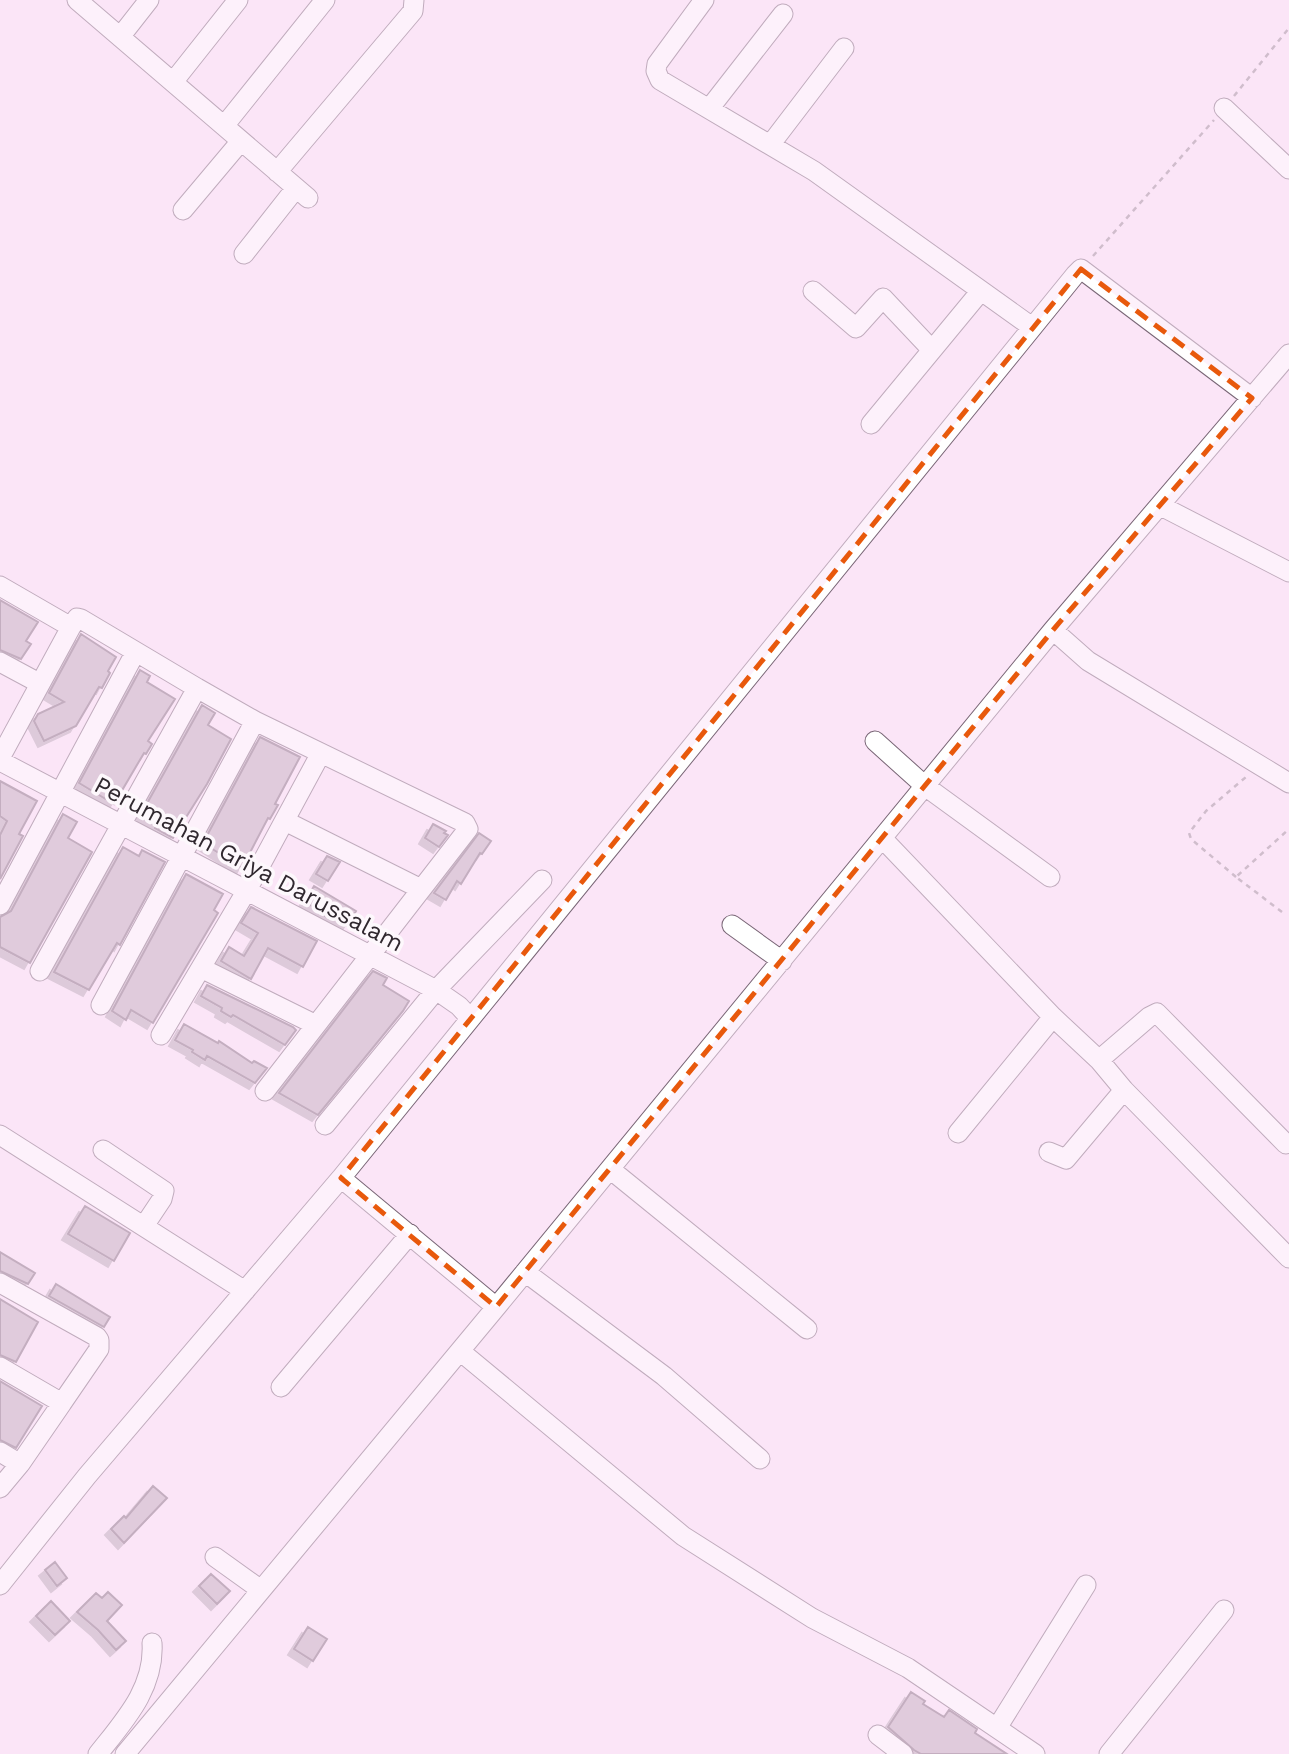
<svg xmlns="http://www.w3.org/2000/svg" width="1289" height="1754" viewBox="0 0 1289 1754" font-family="'Work Sans',sans-serif">
  <style>
    .building { fill: #bfaabb; stroke: #806c7c; stroke-width: 2; filter: url(#shadow) }
    .lines { fill: none; stroke-linecap: round; stroke-linejoin: round }
    .minor-casing { stroke: #796676; stroke-width: 21 }
    .path { stroke: #9b8c98; stroke-width: 2.5; stroke-dasharray: 5 5; stroke-linecap: butt }
    .minor { stroke: #fff; stroke-width: 19 }
    .marked { fill: none; stroke: #e8590c; stroke-width: 5; stroke-dasharray: 14 9; stroke-linejoin: round }
    .labels { text-anchor: middle; dominant-baseline: central; stroke-width: 7; stroke-linejoin: round; paint-order: stroke }
    .street-label { font-size: 24px; fill: #30282f; stroke: #fdf8fc }
  </style>
  <defs>
    <filter id="shadow"><feDropShadow dx="-6" dy="6" stdDeviation="0" flood-color="#0004"/></filter>
  </defs>
  <rect width="100%" height="100%" fill="#fbe5f7"/>
  <path class="building" d="M0,600l38,22 -12,19 5,3 -10,15 -21,-9z
    M81,634l35,23 -8,14 2,2 -8,15 -3,-1 -23,39 -32,15 -10,-20 4,-7 26,-12 -15,-9z
    M140,670l10,6 -3,6 28,17 -27,42 4,3 -6,10 -2,-1 -30,51 -35,-21z
    M202,705l13,8 -7,12 23,14 -24,45 -34,54 -18,-10 1,-2 -16,-10z
    M260,737l40,20 -25,47 3,1 -8,14 -2,-1 -26,50 -39,-25z
    M0,781l37,20 -18,33 4,2 -23,43v-44l7,-14 -7,-5z
    M63,814l14,8 -9,16 24,14 -62,111 -30,-16v-30l11,-6z
    M433,824l13,7 -2,2 4,2 -9,12 -14,-9z
    M479,833l12,8 -9,13 -2,-1 -19,31 -4,-3 -11,19 -12,-7z
    M123,847l16,9 3,-6 23,12 -45,83 -3,-2 -28,47 -35,-18z
    M327,856l13,6 -12,19 -12,-7z
    M186,874l37,20 -9,16 4,3 -65,110 -22,-13 -5,10 -14,-9z
    M314,886l42,25 -9,15 -17,-9 -1,2 -24,-18z
    M251,907l66,34 -14,26 -35,-19 -17,31 -30,-18 8,-14 15,9 14,-23 -17,-10z
    M373,971l14,7 -4,7 26,16 -6,10 -85,104 -39,-22z
    M207,985l86,42 3,3 -11,15 -52,-30 -2,2 -10,-6 1,-3 -21,-12z
    M184,1024l34,19 1,-2 33,22 2,-2 13,7 -12,15 -48,-27 -2,4 -13,-8 1,-2 -18,-10z
    M85,1206l45,27 -16,28 -46,-27z
    M0,1252l35,21 -7,11 -28,-13z
    M56,1284l54,33 -6,10 -55,-31z
    M0,1299l38,23 -22,40 -16,-7z
    M0,1381l42,25 -26,42 -16,-8z
    M153,1486l14,12 -43,45 -13,-14 13,-13 2,2z
    M55,1562l12,16 -10,8 -12,-16z
    M211,1574l19,17 -13,13 -18,-18z
    M108,1592l14,13 -15,16 19,20 -10,9 -18,-20 -21,-18 19,-19 6,5z
    M51,1601l19,20 -15,14 -19,-19z
    M308,1627l19,12 -14,22 -19,-12z
    M911,1692l14,9 -2,3 21,13 5,-7 28,19 -2,4 32,21h-86l-7,-4 -26,-23z"/>
  <g class="lines">
    <defs>
      <path id="minor" d="M77,0l231,198
        M704,0l-47,64 -1,7 4,9 154,91 218,156
        M120,37l29,-37
        M173,82l65,-82
        M1224,108l65,61
        M709,109l74,-95
        M224,126l101,-126
        M770,145l74,-97
        M277,172l136,-161 1,-11
        M183,210l58,-69
        M244,254l52,-66
        M813,291l43,37 27,-30 49,52
        M871,424l109,-132
        M1161,506l128,66
        M0,586l71,41 -71,131
        M1053,630l35,31 201,122
        M0,662l39,21
        M255,721l210,102 3,6 -203,262
        M875,741l50,45 125,91
        M0,761l436,229 23,16 11,12
        M285,821l136,68
        M882,838l171,179 46,43 25,30 165,168
        M0,905l135,-252
        M732,925l50,36
        M201,968l115,57
        M40,971l157,-283 -116,-69 -4,-1 -6,9
        M101,1005l154,-284 -58,-33
        M161,1035l86,-145 74,-137
        M1099,1060l50,-43 8,-4 129,131
        M325,1125l111,-135 106,-110
        M958,1133l95,-116
        M0,1135l245,156
        M103,1150l61,41 -2,8 -18,27
        M1049,1152l17,7 58,-69
        M610,1169l197,160
        M341,1178l155,129
        M525,1272l139,104 96,83
        M0,1283l97,54 2,3v9l-37,54
        M460,1351l223,185 129,82 96,50 127,86
        M0,1367l62,36 -42,61 -20,-12
        M281,1387l129,-153
        M0,1488l20,-24
        M215,1557l46,33
        M0,1585l87,-109 254,-298 734,-903 6,-6 171,129
        M997,1728l89,-143
        M878,1735l25,19
        M98,1754c26,-33 57,-66 54,-111
        M125,1754l373,-449 555,-675 236,-276
        M1109,1754l115,-144"/>
    </defs>
    <use href="#minor" class="minor-casing"/>
    <path class="path" d="M1234,96l55,-68
      M1093,256l121,-136
      M1236,877l-45,-38 -2,-6 17,-22 40,-34
      M1282,912l-46,-35 53,-48"/>
    <use href="#minor" class="minor"/>
  </g>
  <path d="M0 0H1289V1754H0ZM1081,269l171,129 -199,232 -557,677 -155,-129z" fill="#fbe5f7" fill-opacity=".55" fill-rule="evenodd"/>
  <path class="marked" d="M1081,269l171,129 -199,232 -557,677 -155,-129z"/>
  <g class="labels">
    <g class="street-label">
      <text transform="translate(249 864) rotate(28)">Perumahan Griya Darussalam</text>
    </g>
  </g>
</svg>
